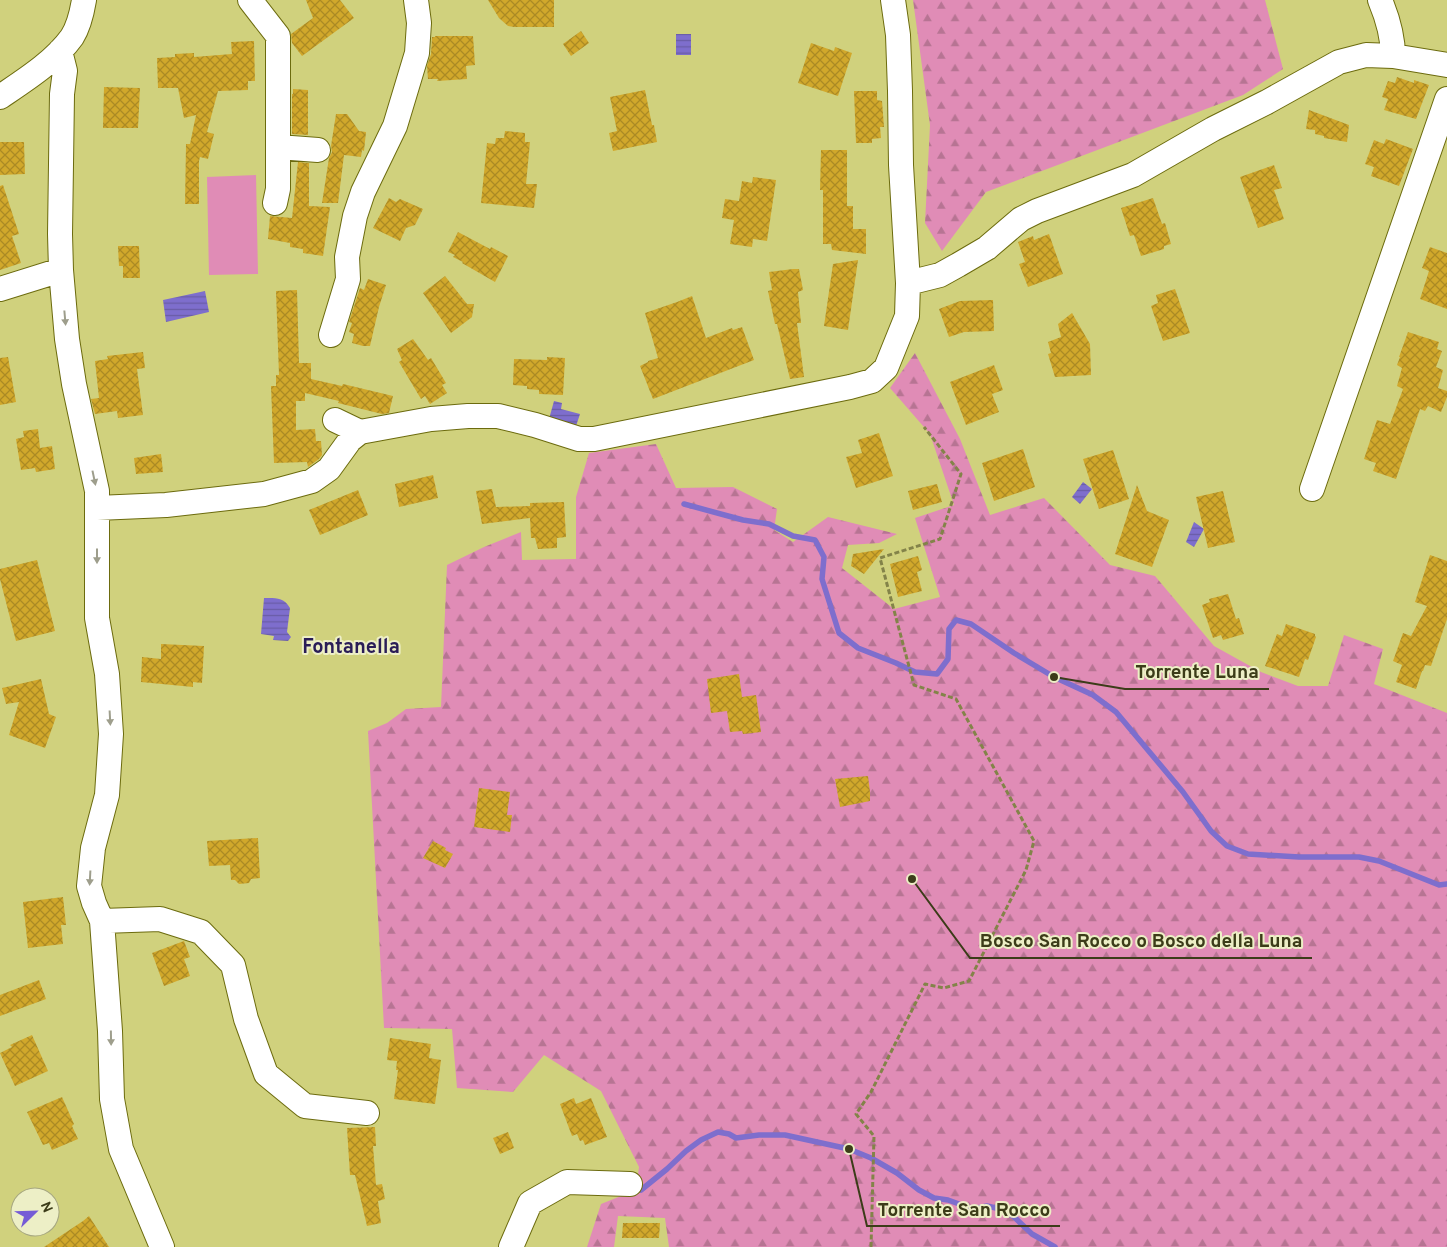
<svg xmlns="http://www.w3.org/2000/svg" width="1447" height="1247" viewBox="0 0 1447 1247" font-family="Overpass,sans-serif">
  <style>
    .forest { fill: url(#forest-firs) }
    .park { fill: #e08cb6 }
    .water { fill: url(#water-rules) }
    .lines { fill: none; stroke-linecap: round; stroke-linejoin: round }
    .stream { stroke: #7e6ecd; stroke-width: 5.5 }
    .building { fill: url(#building-cross-hatch) }
    .minor-casing { stroke: #6c6b0e; stroke-width: 26 }
    .path { stroke: #838349; stroke-width: 3; stroke-dasharray: 5 2.5; stroke-linecap: butt }
    .minor { stroke: #fff; stroke-width: 24 }
    .oneway { fill: #9e9e8c }
    .labels { text-anchor: middle; dominant-baseline: central; stroke-width: 4; stroke-linejoin: round; paint-order: stroke }
    .quarter-label { font-size: 20px; font-weight: bold; fill: #2a1d57; stroke: #edefc6 }
    .leader { fill: none; stroke: #3c3c19; stroke-width: 2 }
    .callout-dot { fill: #3c3c19; stroke: #edefc6; stroke-width: 2 }
    .callout-label { font-size: 19px; text-anchor: middle; font-weight: bold; fill: #3c3c19; stroke: #edefc6; stroke-width: 4; stroke-linejoin: round; paint-order: stroke }
  </style>
  <defs>
    <pattern id="forest-firs" width="22" height="20" patternUnits="userSpaceOnUse" patternTransform="scale(1.25)"><rect width="22" height="20" fill="#e08cb6"/><path d="M5 1l3.5 6h-7zM16 11l3.5 6h-7z" fill="#b77493"/></pattern>
    <pattern id="water-rules" width="6" height="5" patternUnits="userSpaceOnUse" patternTransform="scale(1.25)"><rect width="6" height="5" fill="#7e6ecd"/><path d="M0 2.5h6" fill="none" stroke="#685ca6"/></pattern>
    <pattern id="building-cross-hatch" width="8" height="8" patternUnits="userSpaceOnUse" patternTransform="scale(1.25)"><rect width="8" height="8" fill="#d1a82b"/><path d="M0 0l8 8M0 8l8-8" fill="none" stroke="#ab8a24"/></pattern>
  </defs>
  <rect width="100%" height="100%" fill="#d0d17d"/>
  <path class="forest" d="M913,0h352l18,69 -40,26 -257,97 -44,59 -17,-28 5,-98z
    M915,353l45,86 30,76 54,-17 66,67 45,11 59,70 47,26 37,14h30l16,-51 39,14 -9,35 73,29v534h-778l-4,-29 -47,-2 -4,31h-27l14,-43 35,-14 3,-23 -38,-76 -57,-36 -31,37 -56,-4 -5,-59 -68,-1 -16,-297 19,-8 19,-14 35,-2 6,-142 37,-18 37,-15 1,28 54,-1v-62l13,-44 67,-9 20,44 57,-1 44,22 -3,21 19,12 35,-25 69,17 -18,9 -31,2 -6,23 52,41 46,-12 -25,-79 39,-13 -24,-71 -40,-46z"/>
  <path class="park" d="M256,175l2,99 -49,1 -2,-98z"/>
  <path class="water" d="M676,34h15v21h-15z
    M205,291l4,21 -43,10 -3,-22z
    M554,401l8,2 -1,6 19,5 -4,12 -27,-7z
    M1083,482l9,7 -12,15 -8,-7z
    M1194,522l10,7 -10,18 -8,-5z
    M264,598c11,0 20,-1 26,10l-3,24 4,5 -3,4 -15,-1 1,-4 -13,-2z"/>
  <g class="lines">
    <path class="stream" d="M684,504l59,16 26,4 24,12 22,4 9,17 -2,22 17,54 19,15 38,15 19,9 22,2 11,-15 1,-30 7,-9 15,4 43,29 40,24 39,18 23,17 67,80 28,39 16,15 21,8 51,3h60l20,4 60,24 8,-1
      M641,1190l26,-21 19,-18 15,-11 17,-8 11,2 7,4 23,-3h26l64,14 22,9 26,15 22,17 15,8 14,2 25,9 14,-3 9,2 17,8 19,18 23,13"/>
  </g>
  <path class="building" d="M306,0h34l14,18 -52,38 -10,-13 -1,-9 22,-16z
    M488,0h66v27h-40l-6,-1 -9,-8z
    M581,31l8,12 -18,13 -8,-12z
    M435,36h38l2,29 -9,1 1,13 -30,2 1,-2h-10l-1,-13 4,-12 1,-17h3z
    M254,41l1,40h-7v9l-30,1 -11,41 7,2 -6,25 -8,-2 -1,4v43h-14l1,-60h4l6,-29 -12,3 -6,-30h-20l-1,-30 18,-1v-3l19,-1v4l38,-3 -1,-12z
    M811,43l23,8 1,-4 17,6 -14,43 -40,-13z
    M1397,77l17,6v-3l15,5 -13,34 -32,-9 4,-11 -6,-2 6,-16 7,2z
    M104,87l36,1 -2,40h-35z
    M293,89l15,1v45l-16,-1v-40h1z
    M645,90l7,35h2l3,17 -44,9 -4,-18 8,-2 -7,-34z
    M854,91h23v9l5,1 2,26h-4l1,11 -9,1v4h-16z
    M1309,110l40,15 -2,17 -23,-4v-2l-9,-2v-4l-9,-1z
    M336,114h11l12,17 7,1 -2,19 -2,-1 -1,7 -17,-2 -6,48h-16l7,-45 3,-6 -1,-6z
    M505,131l20,2v9h5l-4,42h11l-3,24 -53,-5 6,-60 8,1 1,-6h8z
    M1386,139l27,10 -14,37 -28,-10 3,-9 -9,-3 9,-24 10,4z
    M0,142h24l1,32 -25,1z
    M821,150h26v56h6v23h13v25l-34,-4 -1,-6h-8v-54h-3z
    M298,162l11,1v43l21,1 -7,49 -20,-3v-4l-13,-2v-4l-22,-4 2,-23 22,2z
    M1274,165l8,23 -8,2 10,29 -26,9 -18,-51z
    M753,177l23,3 -9,61 -14,-2 -1,8 -22,-3 4,-24 -12,-2 3,-19 14,2 3,-20 10,2z
    M3,185l16,49 -7,2 9,27 -21,7v-84z
    M389,198l7,4 4,-3 23,10 -8,16 -9,3 -6,13 -27,-13z
    M1153,198l9,26 3,-1 6,21 -7,2v3l-23,7 -7,-21 -4,1 -9,-28z
    M458,232l32,17 1,-2 17,9 -13,26 -33,-19 1,-1 -10,-5 2,-2 -7,-3z
    M1049,234l14,40 -35,13 -9,-23 6,-2 -7,-20 15,-6 1,4z
    M118,246h21l1,32h-17v-12h-4z
    M1430,247l17,6v56l-27,-10 9,-28 -7,-3z
    M858,260l-10,70 -24,-4 9,-62z
    M793,269h6l4,21 -5,2 3,31h-4l7,54 -14,2 -13,-55h-2l-7,-33 4,-1 -3,-18z
    M445,276l22,28h7l-2,13 -21,16 -28,-40z
    M368,279l18,6 -7,22 -9,39h-7l-11,-3 2,-9 -5,-2 3,-9 -3,-1 11,-34 4,2z
    M1175,289l15,44 -27,8 -12,-35 7,-3 -2,-8z
    M297,290l2,73h12v16l31,7 1,-2 50,12 -4,17 -7,1 -44,-11 1,-2 -34,-8v8h-9v29l19,-1 1,12h5l1,14 -3,4 -11,8 -1,-5 -33,1 -3,-77h5v-11h3l-3,-84z
    M692,296l14,42 26,-10 1,2 9,-3 12,33 -101,39 -13,-33 8,-4v-1l10,-3 -13,-45 32,-11z
    M993,300l1,31 -30,1 -15,5 -10,-28 21,-8z
    M1072,313l18,31 1,31 -36,2 -7,-23 3,-1 -3,-11 13,-5 -3,-13z
    M1408,332l31,10 -2,7 5,2 -6,16 7,3 -5,18 9,3v6l-6,15 -13,-6 -3,5 -5,-2 -24,70 -23,-8 3,-8 -12,-4 13,-39 13,4 13,-35 -6,-3 5,-18 -5,-3 3,-8h-1z
    M413,339l15,21 3,-2 15,25 -4,2 5,8 -17,11 -5,-8 -4,3 -22,-37 3,-2 -5,-11z
    M143,352l2,16 -8,1 6,46 -25,3 -1,-7 -22,3 -4,-15 8,-1 -4,-37 13,-2 -1,-3z
    M8,357l8,45 -16,3v-47z
    M547,357l18,1 -2,37 -24,-1v-4l-12,-1v-3l-14,-1 1,-26 33,1z
    M994,365l9,25 -11,4 7,18 -33,13 -16,-43z
    M38,429l2,19 12,-2 3,23 -19,3 -1,-4 -14,2 -5,-31 8,-2 -1,-6z
    M879,433l14,43 -37,12 -10,-31 16,-4 -4,-13z
    M1023,449l12,38 -41,14 -12,-38z
    M1113,450l16,49 -30,10 -16,-50z
    M161,454l2,18 -27,2 -2,-16z
    M433,475l5,23 -39,9 -4,-23z
    M937,484l5,18 -29,8 -5,-19z
    M1137,485l10,26 22,9 -17,47 -37,-13z
    M492,489l4,18 34,-1v-3l34,-1 2,35 -9,1v10l-19,1 -3,-11h-4l-1,-20 -48,6 -6,-33z
    M358,490l10,25 -48,20 -11,-25z
    M1223,491l12,51 -27,6 -12,-51z
    M884,549l-20,25 -13,-8 2,-12z
    M1430,555l17,6v58l-16,47 -6,-1 -2,6h-1l-6,18 -20,-7 6,-17 -9,-4 10,-28 8,3 16,-30 -12,-4z
    M918,556l4,14 -5,2 5,19 -24,6 -8,-33z
    M37,560l18,71 -39,10 -16,-62v-10z
    M1228,594l8,25 3,-1 5,16 -21,6 -2,-5 -8,3 -11,-33 8,-3 -1,-3z
    M1286,624l29,10v2l1,1 -8,23 -3,-1 -6,18 -34,-11 12,-32 5,2z
    M161,644l43,2 -2,37 -9,-1v5l-52,-5 1,-25 19,2z
    M739,674l3,23 14,-2 5,37 -18,2 -1,-3 -12,1 -3,-21 -16,2 -4,-34z
    M41,679l8,35 7,3 -11,31 -36,-13 10,-33 -13,2 -4,-16z
    M868,776l2,16v9l-30,6 -5,-28z
    M479,788l31,4 -3,23h5l-2,17 -36,-5z
    M258,838l2,40 -9,1 -2,4 -10,1 -4,-4h-4l-1,-15 -21,1 -2,-25z
    M433,841l13,7 -1,2 8,4 -8,14 -22,-10z
    M63,897l3,28h-5l2,19 -35,4 -5,-46z
    M184,941l6,16 -6,2 6,17 -26,10 -12,-33z
    M39,980l7,19 -46,17v-21z
    M32,1035l16,36 -33,15 -15,-33 12,-6 -2,-2z
    M390,1038l41,6 -2,14 12,2 -6,44 -41,-5 4,-29h-2l1,-9 -10,-1z
    M62,1097l12,27 -2,2 6,13 -26,11 -3,-7 -6,2 -16,-33z
    M574,1098l2,6 15,-6 16,39 -22,8 -2,-5 -3,1 -3,-7 -5,2 -12,-32z
    M375,1127l1,19h-3l3,39 6,-1 3,15 -7,2 3,22 -14,3 -12,-51h-5l-3,-47z
    M508,1132l6,16 -14,6 -7,-16z
    M89,1216l20,31h-65l39,-26z
    M623,1223h37l-1,15h-37z"/>
  <g class="lines">
    <defs>
      <path id="minor" d="M250,0l28,36v153l-3,14
        M893,0l5,35 2,56 1,74 7,118
        M1380,0c8,19 13,36 13,56
        M60,51l5,20 -3,23 -2,140 1,36 6,69 7,45 23,107v127l10,56 4,60 -4,61 -14,53 -4,38 5,17 8,18 8,110 2,68 9,50 41,98
        M0,97c25,-17 54,-35 72,-60 7,-11 10,-25 12,-37
        M278,147l40,3
        M0,289l61,-19
        M331,335l17,-56 -1,-22 8,-41 8,-24 32,-66 22,-73 2,-30 -3,-23
        M335,420l25,12
        M1312,489l135,-390
        M97,508l69,-3 98,-11 48,-13 17,-12 21,-29 10,-8 71,-13 37,-3h30l37,9 44,14h15l256,-52 22,-6 14,-13 21,-52 1,-33 32,-8 18,-10 29,-17 34,-29 16,-8 96,-36 80,-46 54,-27 72,-40 27,-7 27,1 54,9
        M102,921l58,-2 41,13 32,33 13,54 20,55 39,32 62,7
        M511,1247l19,-44 37,-21 63,2"/>
    </defs>
    <use href="#minor" class="minor-casing"/>
    <path class="path" d="M871,1247l3,-111 -18,-22 15,-22 54,-108 19,4 25,-7 57,-111 8,-29 -78,-142 -42,-14 -34,-127 60,-19 21,-65 -37,-47"/>
    <use href="#minor" class="minor"/>
  </g>
  <defs><path id="oneway-solid" d="M-6-.8H1V-3.2L6.5 0L1 3.2V.8H-6Z" transform="scale(1.25)"/></defs>
  <g class="oneway">
    <use href="#oneway-solid" transform="translate(65 318) rotate(85)"/>
    <use href="#oneway-solid" transform="translate(94 478) rotate(78)"/>
    <use href="#oneway-solid" transform="translate(97 556) rotate(90)"/>
    <use href="#oneway-solid" transform="translate(110 718) rotate(87)"/>
    <use href="#oneway-solid" transform="translate(90 878) rotate(93)"/>
    <use href="#oneway-solid" transform="translate(111 1038) rotate(89)"/>
  </g>
  <g class="labels">
    <g class="quarter-label">
      <text x="351" y="648">Fontanella</text>
    </g>
  </g>
  <path class="leader" d="M1054 677L1125 689H1269M912 879L970 958H1312M849 1149L867 1226H1060"/>
  <g class="callout-dot">
    <circle cx="1054" cy="677" r="5"/>
    <circle cx="912" cy="879" r="5"/>
    <circle cx="849" cy="1149" r="5"/>
  </g>
  <g class="callout-label">
    <text x="1197" y="678">Torrente Luna</text>
    <text x="1141" y="947">Bosco San Rocco o Bosco della Luna</text>
    <text x="964" y="1216">Torrente San Rocco</text>
  </g>
  <g transform="translate(35 1212) rotate(67)"><circle r="24" fill="#edefc6" stroke="#a6a781"/>
  <path d="M0-4L9 19L0 12L-9 19Z" fill="#765cd6"/>
  <text y="-8" font-size="14" font-weight="bold" text-anchor="middle" fill="#3c3c19">N</text>
  </g>
</svg>
